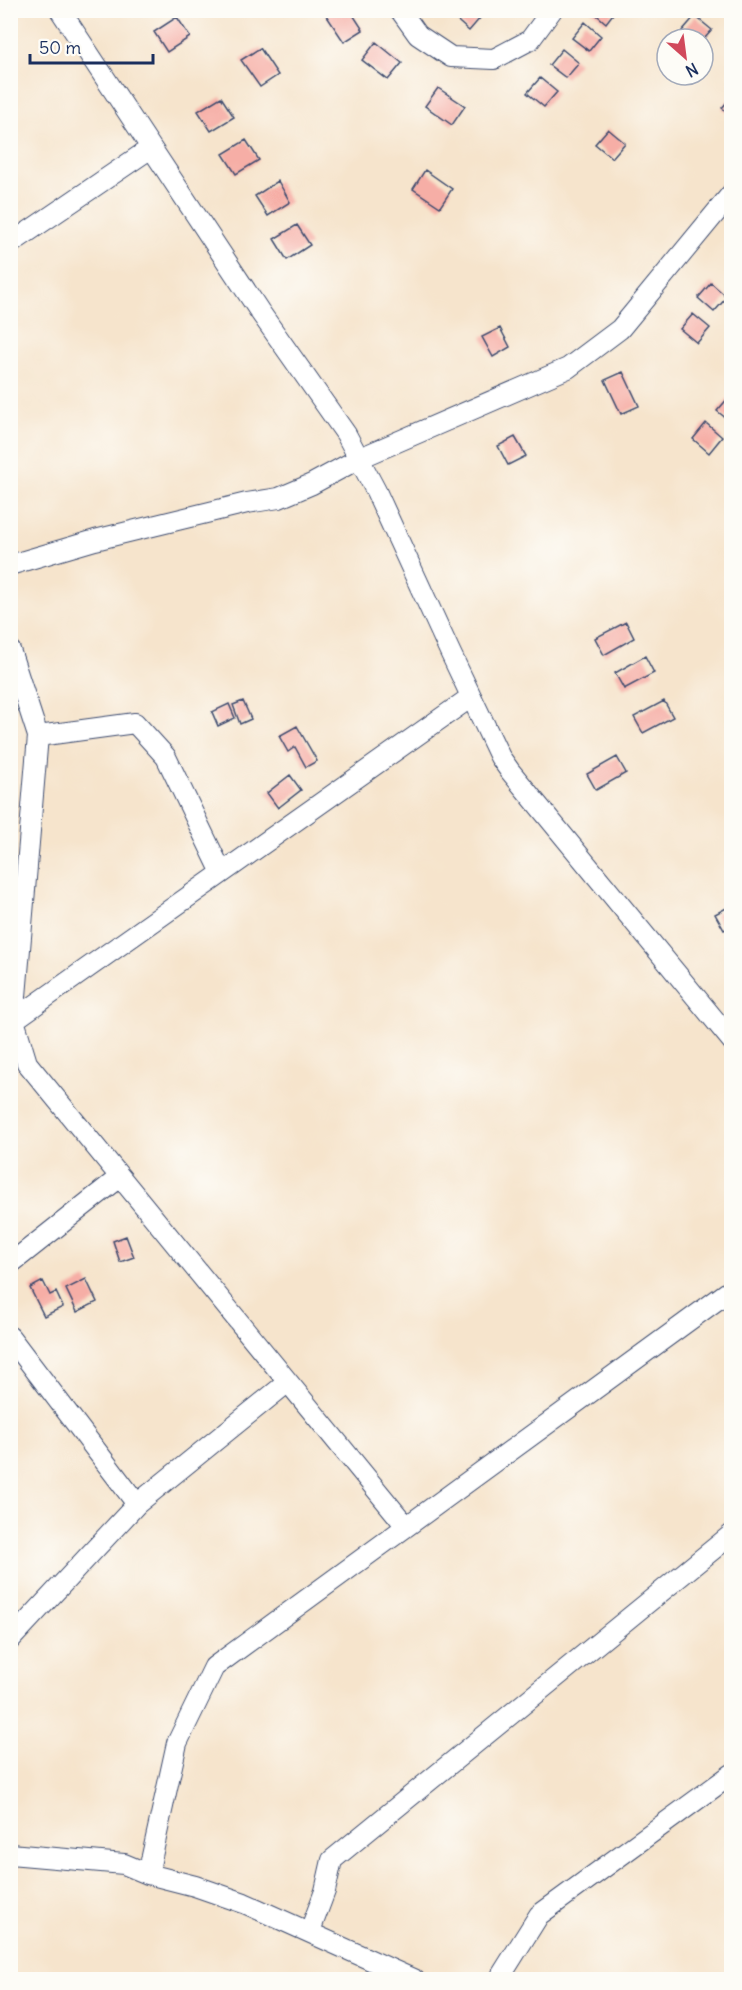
<svg xmlns="http://www.w3.org/2000/svg" width="742" height="1990" viewBox="0 0 742 1990" font-family="Delius,sans-serif">
  <style>
    .building { fill: #f6aea6 }
    .lines { fill: none; stroke-linecap: round; stroke-linejoin: round }
    .minor-casing { stroke: #3c4a6e; stroke-width: 22 }
    .minor { stroke: #fff; stroke-width: 20 }
  </style>
  <rect width="100%" height="100%" fill="#fdfcf7"/>
  <filter id="ink" filterUnits="userSpaceOnUse"><feTurbulence type="fractalNoise" baseFrequency=".0167" numOctaves="2"/><feDisplacementMap in="SourceGraphic" scale="12" xChannelSelector="R" yChannelSelector="G"/><feConvolveMatrix kernelMatrix="1 2 1 2 8 2 1 2 1" color-interpolation-filters="sRGB"/></filter>
  <filter id="wash" filterUnits="userSpaceOnUse"><feTurbulence type="fractalNoise" baseFrequency=".008" numOctaves="4" result="noise"/><feDisplacementMap in="SourceGraphic" scale="24" xChannelSelector="R" yChannelSelector="G"/><feGaussianBlur stdDeviation="1.35" result="paint"/><feColorMatrix in="noise" values="0 0 0 0 0 0 0 0 0 0 0 0 0 0 0 0 0 1.4 0 .05"/><feComposite in="paint" operator="in"/></filter>
  <g filter="url(#wash)">
    <rect width="100%" height="100%" fill="#f6e4cc"/>
    <g id="blocks">
      <path class="building" d="M333,10h17l13,20 -19,12 -18,-27z
        M455,10h32l-18,21 -18,-16z
        M591,10h25l-10,13z
        M695,16l17,14 -8,9h-12l-10,-8z
        M177,17l13,20 -23,15 -13,-20z
        M585,22l16,14 -12,15 -17,-13z
        M376,42l26,21 -14,17 -26,-20z
        M260,48l18,27 -18,12 -19,-27z
        M562,49l17,14 -13,15 -17,-13z
        M540,78l17,14 -13,15 -17,-14z
        M438,88l27,18 -13,19 -27,-19z
        M732,96v20l-10,-8z
        M221,97l13,20 -23,14 -13,-20z
        M608,129l17,14 -13,15 -17,-14z
        M246,140l13,20 -23,14 -13,-20z
        M425,170l27,19 -12,18 -27,-18z
        M278,181l12,21 -22,14 -13,-20z
        M297,225l13,20 -23,15 -13,-21z
        M711,283l16,14 -13,15 -16,-14z
        M693,314l17,14 -13,15 -17,-14z
        M500,328l10,19 -17,10 -11,-20z
        M623,372l16,34 -18,8 -16,-34z
        M730,396l2,1v26l-15,-12z
        M706,423l16,14 -13,16 -16,-14z
        M515,437l11,19 -18,9 -10,-19z
        M626,622l8,16 -30,17 -9,-17z
        M645,656l9,17 -30,16 -9,-16z
        M243,701l8,18 -11,5 -7,-19z
        M664,701l9,16 -30,16 -9,-16z
        M229,704l6,14 -17,8 -6,-14z
        M297,726l20,35 -11,6 -11,-20 -7,5 -9,-16z
        M617,757l9,16 -30,17 -9,-16z
        M290,775l11,15 -23,18 -11,-15z
        M732,905v21l-8,4 -9,-16z
        M126,1236l8,21 -14,5 -7,-21z
        M86,1279l11,23 -20,10 -11,-23z
        M43,1281l7,14 6,-3 7,15 -19,9 -14,-28z"/>
    </g>
  </g>
  <g filter="url(#ink)">
    <use href="#blocks" fill-opacity="0" stroke="#3c4a6e" stroke-width="1.5"/>
    <g class="lines">
      <defs>
        <path id="minor" d="M60,10l200,302 86,122 30,57 75,163 49,103 10,14 222,270
          M400,10l18,25 33,22 43,2 36,-19 22,-30
          M10,244l141,-96
          M10,565l85,-25 152,-37 32,-5 33,-14 48,-26 208,-90 52,-39 112,-136
          M10,650l28,86 -24,284 13,43 379,463
          M38,736l97,-13 31,34 56,116
          M14,1020l457,-323
          M10,1264l110,-87
          M10,1337l127,167
          M10,1640l127,-136 151,-122
          M10,1854l114,10 24,10 47,12 49,17 171,77
          M148,1874l29,-131 37,-76 518,-378
          M310,1931l15,-40 7,-31 400,-326
          M500,1980l2,-6 37,-59 193,-141"/>
      </defs>
      <use href="#minor" class="minor-casing"/>
      <use href="#minor" class="minor"/>
    </g>
  </g>
  <rect width="742" height="1990" fill="none" stroke="#fdfcf7" stroke-width="36"/>
  <g transform="translate(685 57) rotate(152)"><circle r="28" fill="#fdfcf7" stroke="#a3aaba" stroke-width="1.5"/>
  <path d="M0-4.5L10 22L0 15L-10 22Z" fill="#d1495b"/>
  <text y="-9" font-size="16" font-weight="bold" text-anchor="middle" fill="#1b2f5e">N</text>
  </g>
  <path d="M30 54v9h123v-9" fill="none" stroke="#1b2f5e" stroke-width="3"/>
  <text x="39" y="54" font-size="18" fill="#1b2f5e" stroke="#fdfcf7" stroke-width="4.5" paint-order="stroke">50 m</text>
</svg>
